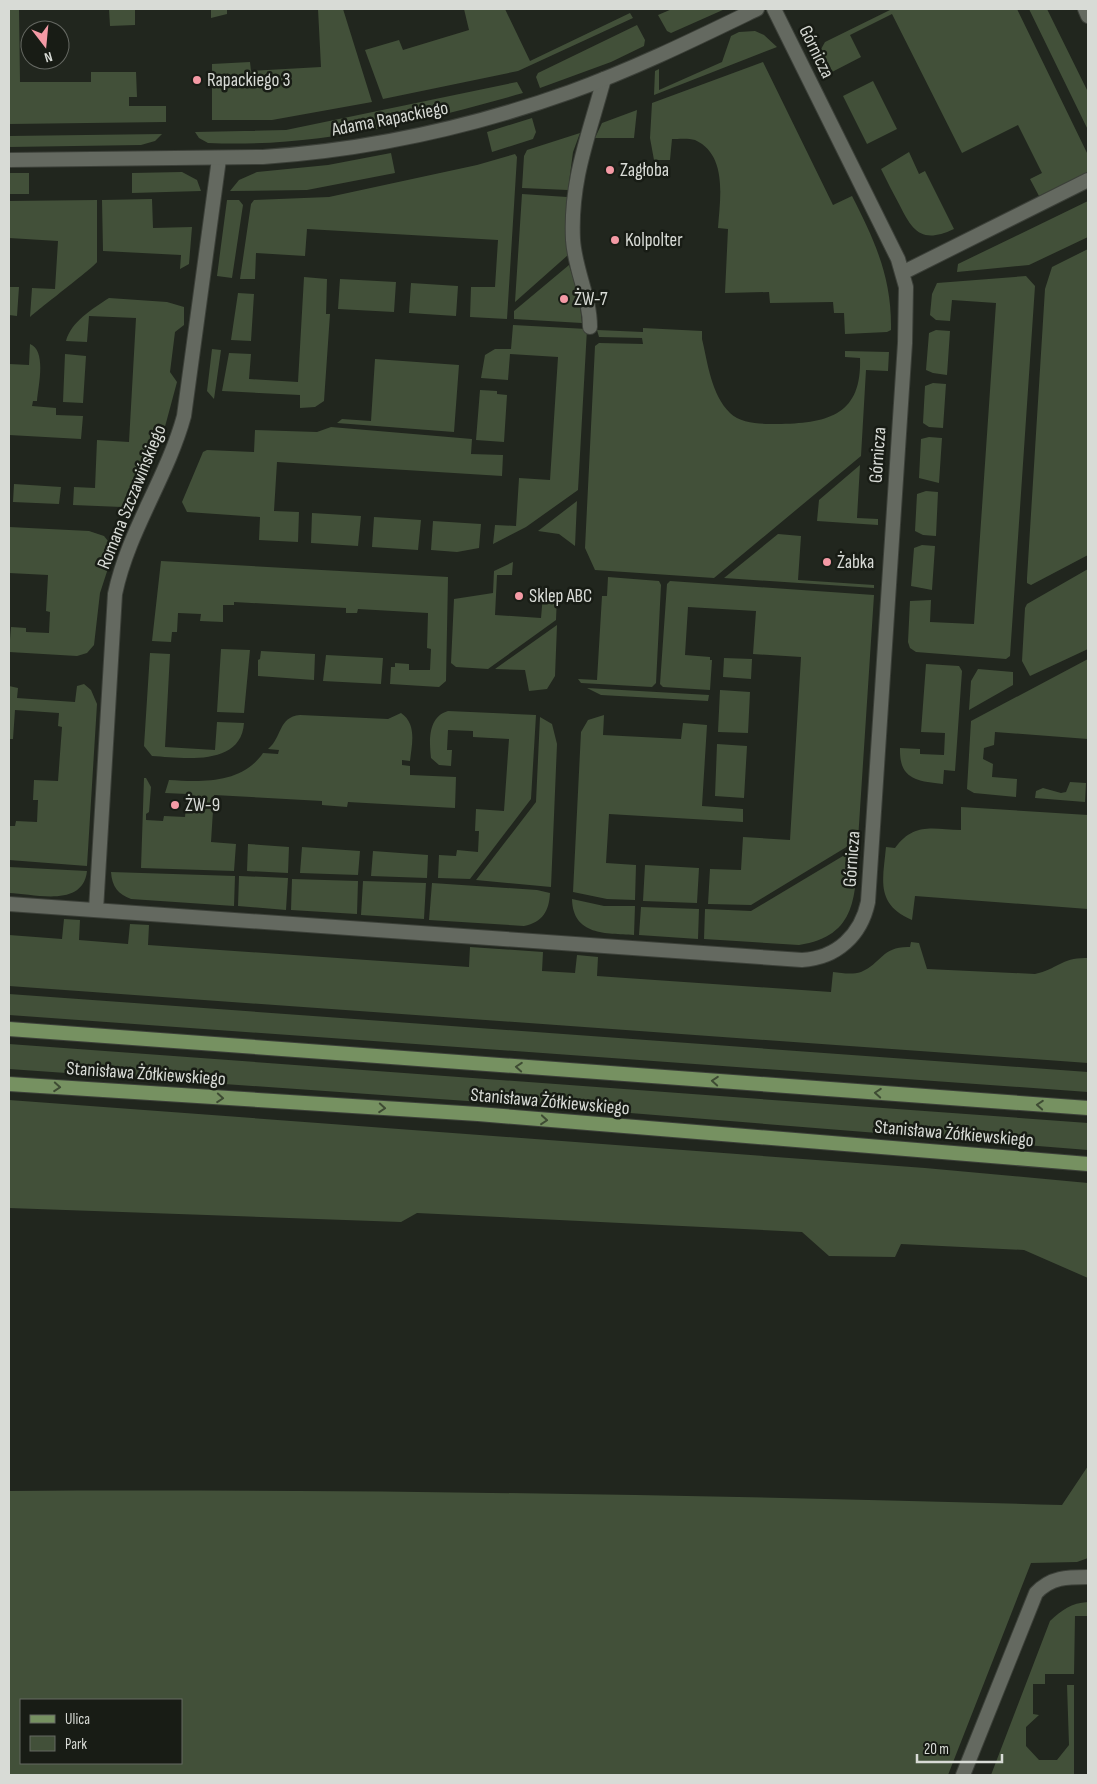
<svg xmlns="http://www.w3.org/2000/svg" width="1097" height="1784" viewBox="0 0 1097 1784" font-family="'Sofia Sans Condensed',sans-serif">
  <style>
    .green { fill: #425039; fill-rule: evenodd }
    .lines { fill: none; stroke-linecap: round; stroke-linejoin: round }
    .service-casing { stroke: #3c4039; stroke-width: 16 }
    .pedestrian-casing { stroke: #3c4039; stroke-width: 16 }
    .minor-casing { stroke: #3c4039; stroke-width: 16 }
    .primary-casing { stroke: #3c4039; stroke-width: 16 }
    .service { stroke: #646960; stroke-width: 14 }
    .pedestrian { stroke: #646960; stroke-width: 14 }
    .minor { stroke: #646960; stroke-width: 14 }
    .primary { stroke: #769161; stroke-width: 14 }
    .oneway { stroke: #3e4b33 }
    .poi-dot { fill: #f49aa5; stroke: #181c15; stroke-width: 2 }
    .labels { text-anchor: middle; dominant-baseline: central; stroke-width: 5; stroke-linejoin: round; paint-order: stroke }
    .street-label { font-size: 19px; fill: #d8dbd6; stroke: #181c15 }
    .poi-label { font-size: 19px; fill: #d8dbd6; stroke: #181c15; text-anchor: start }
  </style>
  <rect width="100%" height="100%" fill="#21261e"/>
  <path class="green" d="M9,9h10l1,73h71v-10h45l1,25h-8v9h37v16l-157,2z
    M109,9h26v16l-25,1z
    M211,9h16v5l-16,4z
    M318,9h25l29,93 -100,18h-60v-56l38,-2 1,9 70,-4z
    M464,9h41l25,52 100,-48 3,5 -115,53 -135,28 -18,-49 34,-10 4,10 66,-20z
    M672,9h53l-54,24 -4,-2 -9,-16z
    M892,9h125l71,146v17l-49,24 -9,-17 12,-6 -24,-48 -56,28 -70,-139 -42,21 11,22 -29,15 -12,-21 5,-9z
    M1029,9h18l41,83v38z
    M637,25l8,15 -1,6 -33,16 -71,26 -4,-11 2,-4z
    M755,31l9,4 13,12 -123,48 1,-24 4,-2v21l63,-28 9,-26 8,-4z
    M763,62l70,143 19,-9c23,45 40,82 39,134l-4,2 -42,2 -1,-21h-10l-1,-11 -63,1 -1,-11 -44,1 3,-64 -10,-1c2,-29 10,-73 -23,-88 -6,-2 -17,-1 -23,-1l-2,21h-16l-4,-22 2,-35z
    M873,81l24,48 -30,15 -24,-48z
    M517,82l6,11c-102,29 -208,55 -315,50l-9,-5 -4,-6 91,-2z
    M637,110l-3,28h-39l7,-15z
    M532,118l4,14 -3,7 -41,13 -5,-20z
    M580,133l-7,19 -5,38 -46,-2 2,-32 3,-6z
    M162,134l-7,7 -14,4 -132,2v-11z
    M909,152l10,22 6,-3 29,58c-32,15 -41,3 -55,-25 -6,-11 -12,-23 -18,-35z
    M391,153l4,20 -88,17 -77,1 9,-11 18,-8 71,-7z
    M515,154l2,3 -10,162 -37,-2 1,-30h24l3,-47 -191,-11 -2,27 -49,-3 -1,26h-15l11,-75 3,-4 75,-3 148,-32z
    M182,172l15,8 4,11 -69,2v-20z
    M9,173h20v21h-20z
    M522,194l45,3 1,58 -53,47z
    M152,199l1,29 39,-1 -3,37 -9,5 1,-14 -78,-4 -1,-51z
    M97,200v62c-2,4 -58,47 -67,55l2,-29 23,1 3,-48 -49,-3v-37z
    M227,200h12l4,5 -11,73 -15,-2z
    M1088,201v36l-59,28 -72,7 1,-8z
    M1088,249v306l-57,30 -4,-2v-5l18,-289 7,-22z
    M569,265l10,32 3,26 -68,-4v-8z
    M1026,276l9,10 -25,370 -4,3 -90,-7 -6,-4 -2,-6 2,-41 21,-1 -1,22 44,2 22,-321 -44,-3 -2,21 -14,-1 -6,-5 2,-21 5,-11z
    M304,277l23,2 -1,35h4l-6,87 -9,6 -15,1v-13l-78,-4 7,-38 22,1 -2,25 49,3z
    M340,279l56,3 -2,30 -56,-3z
    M411,283l47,3 -2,30 -47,-3z
    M9,287h10l-2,29 -8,-1z
    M238,293l16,1 -3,47 -20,-1z
    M109,298l58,4 17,5v18l-9,7 -5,40 7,10 -18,67 -24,54 -4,-3 -9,7 -49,-2 1,-18 21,1 2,-48 32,2 7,-124 -47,-2 -2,26 -21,-1c5,-19 26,-32 43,-43z
    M513,325l74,4 -9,161 -52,37 -33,17 2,-19 21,1 3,-48 31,2 8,-123 -48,-3 -2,26 -27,-2 4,-23 10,-6h16z
    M643,328l59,3v8c6,25 9,55 28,74 11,11 33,11 47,11 50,-1 85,-8 83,-66l-15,-1v-6l44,1 -1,19 -22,-1 -5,86 -147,122 -119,-8 -10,-22 10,-202 4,-3 44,1 -1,-6 -43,-1 -2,-7 46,2z
    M936,330l14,1 -3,44 -14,-2 -7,-3 3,-37z
    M30,344c17,7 8,42 7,57h-4l-1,5 24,2v7l27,1 -2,23 -72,-4v-71l20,1z
    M212,349l9,1 -7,49 -7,-8z
    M65,354l21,2 -3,47 -20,-1z
    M375,359l84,6 -5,67 -117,-9 5,-4 29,2z
    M933,383l13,1 -3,44 -14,-1 -6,-4 2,-37z
    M480,390l17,1v3l10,1 -3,47 -28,-2z
    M331,427l141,12 -1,15 32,1 -1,21 -225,-14 -3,49 25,1 -1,30 -39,-2 1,-23 -73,-5 -5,-10 21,-50 4,-2 47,2 1,-22 62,2z
    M929,437l13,1 -3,45 -20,-5 2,-39z
    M860,465l-3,53 21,1v6l-61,-4 2,-21z
    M14,484l47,3 -2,17 -46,-2z
    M926,491l12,1 -2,44 -13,-1 -8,-4 2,-37z
    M577,501l-2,45 -16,-12 -21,-3z
    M312,513l49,3 -3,30 -47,-3z
    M374,517l47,3 -3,30 -46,-3z
    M433,521l48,3 -2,24 -22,4 -26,-2z
    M9,527l80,4 15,5 4,5 5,12 -13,40 -6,52 -7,8 -10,3 -68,-4 2,-25 15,1v4l23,1 1,-21 -4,-1 2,-36 -39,-2z
    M778,534l23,2 -3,44 76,5v3l-150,-10z
    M922,545l13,1 -3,44 -21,-4 3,-38z
    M161,561l287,16 -2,104 -7,6 -49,-3 1,-17h4v-4l14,1v6h21l1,-21 -4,-1 1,-35 -70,-4 -1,4h-11v-5l-112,-6v3h-11v17l-23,-1 1,-7 -23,-1 -1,19h-5l-1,10 -19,-1z
    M513,562l-1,13h-15l-2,40 46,3 2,-23h14l-1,25 -68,49 -32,-2 -5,-4 3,-64 39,-6 1,-22z
    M1088,569v80l-58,27 -8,-15 3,-53 2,-4z
    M608,577l51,4 2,4 -5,98 -4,4 -71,-4 -3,-4 19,1 5,-84h5z
    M670,581l204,14 -16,245 -107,65 -43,-1 2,-35 31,1 2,-33 47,3 11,-183 -48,-3 3,-43 -68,-4 -3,48 25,2v3h2l-2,30 -47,-3 -3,-3 7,-100z
    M557,625l-2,51 -8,13 -18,2 -4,-21 -30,-1z
    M221,649l29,1 -6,63 -27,-1z
    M261,651l54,3 -1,26 -56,-4v-16l2,-1z
    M150,653l20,1 -5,93 50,3 2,-28 27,1c-3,44 -61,35 -92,33l-8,-10z
    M326,655l57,3 -2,26 -58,-3z
    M724,658l28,1 -1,20 -28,-2z
    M1088,659v80l-93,-7 -1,13 -10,3 -1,11 10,5 -1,13 25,2 -1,18 -42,-4 -7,-4 4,-68z
    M926,664l33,2 3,5 -7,100 -11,-1 -1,14c-27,-3 -44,-5 -43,-36l20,1v5l24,1 1,-22 -24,-1z
    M978,669l35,3v13l-44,25 2,-29z
    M84,684l7,6 6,14 -10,162 -78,-6v-34h6l1,-5 21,1 1,-22h-5l1,-20 24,1 4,-54 -4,-1 1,-13 -44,-3 -2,29h-4v-53l9,2 -1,10 58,4 2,-16z
    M587,688l122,7 -1,6 -107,-6z
    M720,690l30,2 -2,41 -30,-1z
    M448,711l88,4 -5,84 -61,80 -32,-1 1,-23 17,1 1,-6 21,2 1,-21h-4l1,-22 28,2 5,-72 -36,-2v-6l-25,-1 -1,20h5l-1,16 -12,-1 -8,-7c-2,-18 -3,-41 17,-47z
    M401,713c16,11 11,31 9,48l-8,-1v5l8,1v9l46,2 -1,31 -107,-6 -1,5 -25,-2v-4l-108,-6 -3,47 25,2 -2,27 -93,-3 3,-90h2l5,9 -2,25 -3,2v6l17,1 1,-5 21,1 2,-23 -22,-1 4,-13c33,2 73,4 94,-27l15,1 1,-4 -11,-1c14,-11 10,-32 32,-34l88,4z
    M604,715l-1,20 78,4 2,-16 24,2 -5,81 41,3v13l-134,-8 -3,49 30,2 -1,35 -28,-1 -34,-7 8,-160 7,-12z
    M540,717l12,7 5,20 -6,143 -75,-7 60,-78z
    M717,744l30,2 -3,52 -29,-2z
    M1070,782l16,1 -1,19 -50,-4 1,-7 7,-3 18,5 5,-1z
    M961,807l127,8v94l-173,-13 -3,24c-37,-16 -29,-40 -26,-73l9,1c19,-26 37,-19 66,-18z
    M248,844l41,3 -1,26 -41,-2z
    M302,847l58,4 -2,24 -58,-2z
    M858,847c-3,48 0,89 -59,98l-95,-6 1,-30 46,2z
    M373,851l55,4 -1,23 -56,-2z
    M645,865l54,3 -2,35 -54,-2z
    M9,867l78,4c-4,37 -52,23 -78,22z
    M111,872l124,4 -1,30 -103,-7c-13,-5 -19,-12 -20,-27z
    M239,876l49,2 -2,32 -48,-4z
    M292,879l66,2 -1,33 -66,-4z
    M363,881l63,2 -2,36 -63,-4z
    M432,883l105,7 13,3c-1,18 -7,29 -26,33l-95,-6z
    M572,899l32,7h31l-1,29c-28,-2 -61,1 -62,-36z
    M641,907l58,2 -1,30 -59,-4z
    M64,919l16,1 -1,20 49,4 2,-20 19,1 -1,20 321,22 1,-20 73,5 -1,19 33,2 2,-18 21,2 -1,19 234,16 2,-20c9,1 19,3 28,0 21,-9 21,-26 49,-25l1,-5 8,1 8,26 108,5c23,-5 27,-17 53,-16v105l-1079,-77v-51l53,4z
    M9,994l1079,78v20l-1079,-77z
    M9,1044l1079,79v27l-520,-42 -559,-39z
    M9,1100l916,68 163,15v95l-64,-28 -123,-6 -6,13 -66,-1 -27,-24 -385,-19 -16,9 -392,-14z
    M1088,1466v92l-11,4 -46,1 -83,212h-939v-284c351,-2 702,4 1053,14zM21,1700h160v63h-160z
    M1088,1602v14h-13l-1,58h-29v10h-12v30l6,1 -13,12v19l13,14h18l12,-15 -2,-60h7v90h-83l59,-154c12,-11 21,-18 38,-19z"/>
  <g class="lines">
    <defs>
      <path id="service" d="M1085,9l3,7
        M902,273l186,-93
        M9,904l793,56c35,-2 59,-25 66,-58l37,-559 1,-56 -8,-28 -124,-250
        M96,910l19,-316c13,-63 52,-116 69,-178l35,-257
        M963,1775l73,-182c15,-16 31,-16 52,-16"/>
      <path id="pedestrian" d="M590,327c0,-30 -15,-57 -17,-87 -3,-60 16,-105 31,-161"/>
      <path id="minor" d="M9,160l254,-3c103,-7 209,-30 307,-65 64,-23 125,-53 187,-83"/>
      <path id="primary" d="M9,1029l1079,79
        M9,1084l469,30 610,50"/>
    </defs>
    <use href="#service" class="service-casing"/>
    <use href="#pedestrian" class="pedestrian-casing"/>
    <use href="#minor" class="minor-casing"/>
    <use href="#primary" class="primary-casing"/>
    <use href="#service" class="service"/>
    <use href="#pedestrian" class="pedestrian"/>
    <use href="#minor" class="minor"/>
    <use href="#primary" class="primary"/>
  </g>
  <defs><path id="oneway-chevron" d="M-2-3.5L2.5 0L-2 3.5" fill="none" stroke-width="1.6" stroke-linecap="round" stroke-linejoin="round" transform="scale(1.25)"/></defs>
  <g class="oneway">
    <use href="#oneway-chevron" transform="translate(519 1067) rotate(-176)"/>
    <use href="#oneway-chevron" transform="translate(715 1081) rotate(-176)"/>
    <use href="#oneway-chevron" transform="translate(57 1087) rotate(4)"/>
    <use href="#oneway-chevron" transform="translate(878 1093) rotate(-176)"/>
    <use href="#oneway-chevron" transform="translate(220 1098) rotate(4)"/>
    <use href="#oneway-chevron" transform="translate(1040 1105) rotate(-176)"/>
    <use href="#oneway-chevron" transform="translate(382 1108) rotate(4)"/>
    <use href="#oneway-chevron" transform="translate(544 1120) rotate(5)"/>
  </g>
  <g class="poi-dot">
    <circle cx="197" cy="80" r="5"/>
    <circle cx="610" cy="170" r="5"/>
    <circle cx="615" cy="240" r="5"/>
    <circle cx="564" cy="299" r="5"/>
    <circle cx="827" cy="562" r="5"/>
    <circle cx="519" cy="596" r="5"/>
    <circle cx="175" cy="805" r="5"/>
  </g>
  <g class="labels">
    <g class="street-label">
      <text transform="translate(816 52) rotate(64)">Górnicza</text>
      <text transform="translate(390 119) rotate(-11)">Adama Rapackiego</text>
      <text transform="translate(878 455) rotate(-86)">Górnicza</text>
      <text transform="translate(132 497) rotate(-68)">Romana Szczawińskiego</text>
      <text transform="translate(852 859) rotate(-86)">Górnicza</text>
      <text transform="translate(146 1074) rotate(4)">Stanisława Żółkiewskiego</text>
      <text transform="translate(550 1102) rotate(5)">Stanisława Żółkiewskiego</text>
      <text transform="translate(954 1134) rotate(5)">Stanisława Żółkiewskiego</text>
    </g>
    <g class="poi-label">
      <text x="207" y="80">Rapackiego 3</text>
      <text x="620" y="170">Zagłoba</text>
      <text x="625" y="240">Kolpolter</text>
      <text x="574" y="299">ŻW-7</text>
      <text x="837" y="562">Żabka</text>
      <text x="529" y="596">Sklep ABC</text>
      <text x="185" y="805">ŻW-9</text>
    </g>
  </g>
  <rect width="1097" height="1784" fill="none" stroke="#d8dbd6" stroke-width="20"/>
  <rect x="20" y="1699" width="162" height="65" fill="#181c15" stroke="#656862"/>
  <rect x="30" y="1715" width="25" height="8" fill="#769161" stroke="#656862"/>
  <text x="65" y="1724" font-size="15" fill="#d8dbd6">Ulica</text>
  <rect x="30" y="1736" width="25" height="15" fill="#425039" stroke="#656862"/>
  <text x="65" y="1749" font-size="15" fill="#d8dbd6">Park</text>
  <g transform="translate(45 45) rotate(164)"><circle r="24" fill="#181c15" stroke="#656862"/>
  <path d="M0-4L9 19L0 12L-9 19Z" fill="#f49aa5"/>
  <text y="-8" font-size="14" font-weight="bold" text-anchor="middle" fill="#d8dbd6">N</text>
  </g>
  <path d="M917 1754v8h85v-8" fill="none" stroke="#d8dbd6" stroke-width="2.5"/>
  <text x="924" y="1754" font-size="15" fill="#d8dbd6" stroke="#181c15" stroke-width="4" paint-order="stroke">20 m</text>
</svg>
